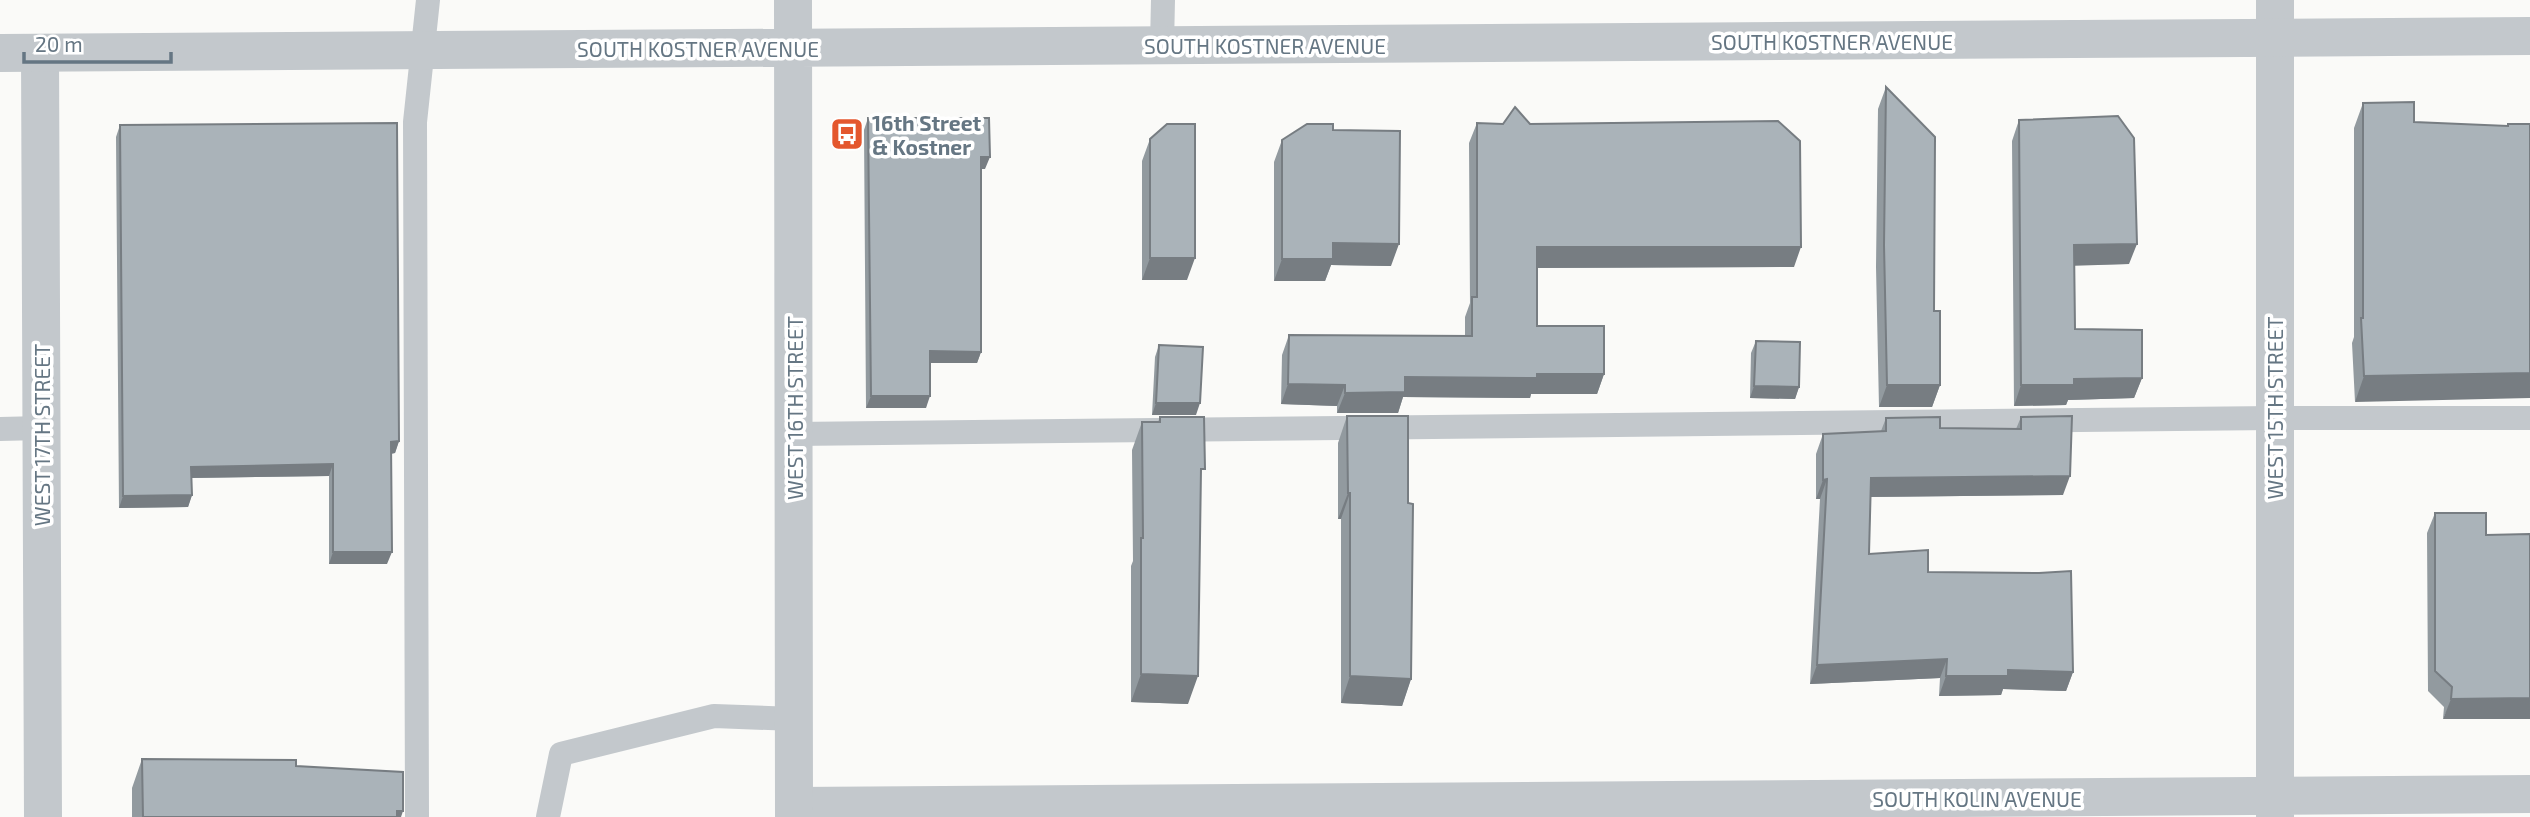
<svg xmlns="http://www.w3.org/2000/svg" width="2530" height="817" viewBox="0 0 2530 817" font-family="'Exo 2',sans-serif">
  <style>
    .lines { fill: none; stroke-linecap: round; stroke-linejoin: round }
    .service { stroke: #c3c8cc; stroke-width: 24 }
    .minor { stroke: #c3c8cc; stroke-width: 38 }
    .tertiary { stroke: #c3c8cc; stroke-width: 38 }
    .wall { fill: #929a9f }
    .shaded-wall { fill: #777d82 }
    .building { fill: #aab3b9; stroke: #777d82; stroke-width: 2 }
    .labels { text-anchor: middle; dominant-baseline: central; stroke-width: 7; stroke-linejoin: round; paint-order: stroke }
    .street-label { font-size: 21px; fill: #657683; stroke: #fff }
    .poi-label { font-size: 21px; font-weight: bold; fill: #657683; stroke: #fff; text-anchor: start }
  </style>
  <rect width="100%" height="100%" fill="#fafaf8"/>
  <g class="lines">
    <path class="service" d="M1162,45l1,-45
      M0,429l41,-1
      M794,434l1480,-16h256
      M417,817l-2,-695 13,-122
      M548,817l13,-63 153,-38 80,3"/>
    <path class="minor" d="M2275,0v817
      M40,53l3,764
      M794,806l1736,-12"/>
    <path class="tertiary" d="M793,0l1,817
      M0,53l2530,-17"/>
  </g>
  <path class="wall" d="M1886,87l48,224 6,74 -8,22h-53l-3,-140 2,-158z
    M2363,103l51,19 93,4 23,-2 -175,278 -3,-59 2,-6v-209z
    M868,118l117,51h-4v183l-4,11h-47l-4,45h-60l-2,-278z
    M2019,120l110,144 -55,1 1,64 67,49 -8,20 -66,2 -2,5 -52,1 -2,-265z
    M1477,123l53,1 264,143 -257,1v58l67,48 -7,20h-66l-1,4 -127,-1 -5,16h-61v-7l-56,-2 1,-49 7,-20 176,1v-19l5,-14 -1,-160z
    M120,125l279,316 -4,12 -4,1 -4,110h-58v-88l-137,2v17l-4,12 -69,1 -3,-371z
    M1150,139l37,141h-45v-119z
    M1282,140l109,126 -60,-1 -6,16h-51v-119z
    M1756,341l43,46 -4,12 -45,-1 1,-45z
    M1159,345l37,70h-44l3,-58z
    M1347,416l61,87 3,176 -9,27 -61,-3v-184h-3v-76z
    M1160,417l41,62 -13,225 -57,-2v-136l2,-5 -1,-111 10,-28h16z
    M2021,417l42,78 -192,2 -2,57 59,18 145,100 -7,19 -63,-2 -2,6 -62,1 1,-18 -130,6 10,-185h-4v-45l7,-20 58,-3 5,-13 54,10 76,1z
    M2435,513l51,22 44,-1 -87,185 1,-12 -16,-16 -1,-158z
    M142,759l154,7 105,51h-269v-29z"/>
  <path class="shaded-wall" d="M981,157h9l-5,12h-8z
    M1333,243l66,1 -8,22 -60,-1 -6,16h-51l8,-22z
    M2137,244l-8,20 -62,2 7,-21z
    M1537,247h264l-7,20 -264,1z
    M1150,258h45l-8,22h-45z
    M930,351l51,1 -4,11h-51z
    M2530,373v25l-175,4 9,-26z
    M1537,374h67l-7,20h-66l-1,4 -127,-1 -5,16h-61l8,-20 60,-16z
    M2142,378l-8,20 -66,2 -2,5 -52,1 7,-21 53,-6z
    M1288,384l57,1 -8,21 -56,-2z
    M1887,385h53l-8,22h-53z
    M1754,386l45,1 -4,12 -45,-1z
    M871,396h59l-4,12h-60z
    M1156,403h44l-4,12h-44z
    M399,441l-4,12 -8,1 4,-12z
    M333,464l-4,12 -142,2 4,-11z
    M2070,476l-7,19 -199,2 7,-19z
    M1827,479l-7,20h-4l7,-19z
    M1348,493h2l-9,26h-3z
    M192,495l-4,12 -69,1 4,-12z
    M333,552h59l-5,12h-58z
    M1947,659l-7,19 -130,6 7,-19z
    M2008,670l65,2 -7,19 -63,-2 -2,6 -62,1 7,-20z
    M1141,674l57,2 -10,28 -57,-2z
    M1350,676l61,3 -9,27 -61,-3z
    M2530,698v21h-87l8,-20z
    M397,811h6l-2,6h-6z"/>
  <path class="building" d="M1886,87l49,50 -1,174h6v74h-53l-3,-140z
    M2414,102v20l94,4v-2h22v249l-166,3 -3,-58h2v-215z
    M1515,107l15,17 248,-3 22,20 1,106h-264v79h67v48h-67v4l-132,-1v15l-60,1v-8l-57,-1 1,-49 183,1v-39h5v-174l26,1z
    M2118,116l16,22 3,106 -63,1 1,84 67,1v48l-68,1v6h-53l-2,-265z
    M868,118h121l1,39h-9v195l-51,-1v45h-59z
    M397,123l2,318 -8,1 1,110h-59v-88l-142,3 1,28 -69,1 -3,-371z
    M1167,124h28v134h-45v-119z
    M1307,124h26v6l67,1 -1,113 -66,-1v16h-51v-119z
    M1756,341l44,1 -1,45 -45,-1z
    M1159,345l44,2 -3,56h-44z
    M1347,416h61v87l5,1 -2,175 -61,-3v-183h-2z
    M2072,416l-2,60 -199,2 -2,76 59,-4v22l111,1 32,-2 2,101 -65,-2v6h-62l1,-17 -130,6 10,-186 -4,1v-46l63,-3v-13l54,-1v11l81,1v-12z
    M1160,417h44l1,52h-4l-3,207 -57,-2v-136h2l-1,-116h18z
    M2435,513h51v22l44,-1v164l-79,1 1,-12 -17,-16z
    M142,759l154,1v6l107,6v39h-6v6h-254z"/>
  <defs>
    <symbol id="bus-square" viewBox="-11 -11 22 22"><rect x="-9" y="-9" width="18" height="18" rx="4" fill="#e4572e" stroke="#fff"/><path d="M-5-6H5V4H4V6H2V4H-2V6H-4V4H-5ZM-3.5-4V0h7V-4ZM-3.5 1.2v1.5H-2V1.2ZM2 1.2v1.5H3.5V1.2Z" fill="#fff"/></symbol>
  </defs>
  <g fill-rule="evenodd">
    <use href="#bus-square" x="828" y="115" width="38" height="38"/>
  </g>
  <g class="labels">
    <g class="street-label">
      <text x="1832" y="41">SOUTH KOSTNER AVENUE</text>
      <text x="1265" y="45">SOUTH KOSTNER AVENUE</text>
      <text x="698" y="48">SOUTH KOSTNER AVENUE</text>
      <text transform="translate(794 408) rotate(-90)">WEST 16TH STREET</text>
      <text transform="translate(2274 408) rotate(-90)">WEST 15TH STREET</text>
      <text transform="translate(41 435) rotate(-90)">WEST 17TH STREET</text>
      <text x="1977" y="798">SOUTH KOLIN AVENUE</text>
    </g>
    <g class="poi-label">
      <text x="872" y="122">16th Street<tspan x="872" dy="24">&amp; Kostner</tspan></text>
    </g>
  </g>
  <path d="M24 52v10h147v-10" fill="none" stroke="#657683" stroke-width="3.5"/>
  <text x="35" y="52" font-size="21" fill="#657683" stroke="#ffffff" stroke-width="5" paint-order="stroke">20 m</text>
</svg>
